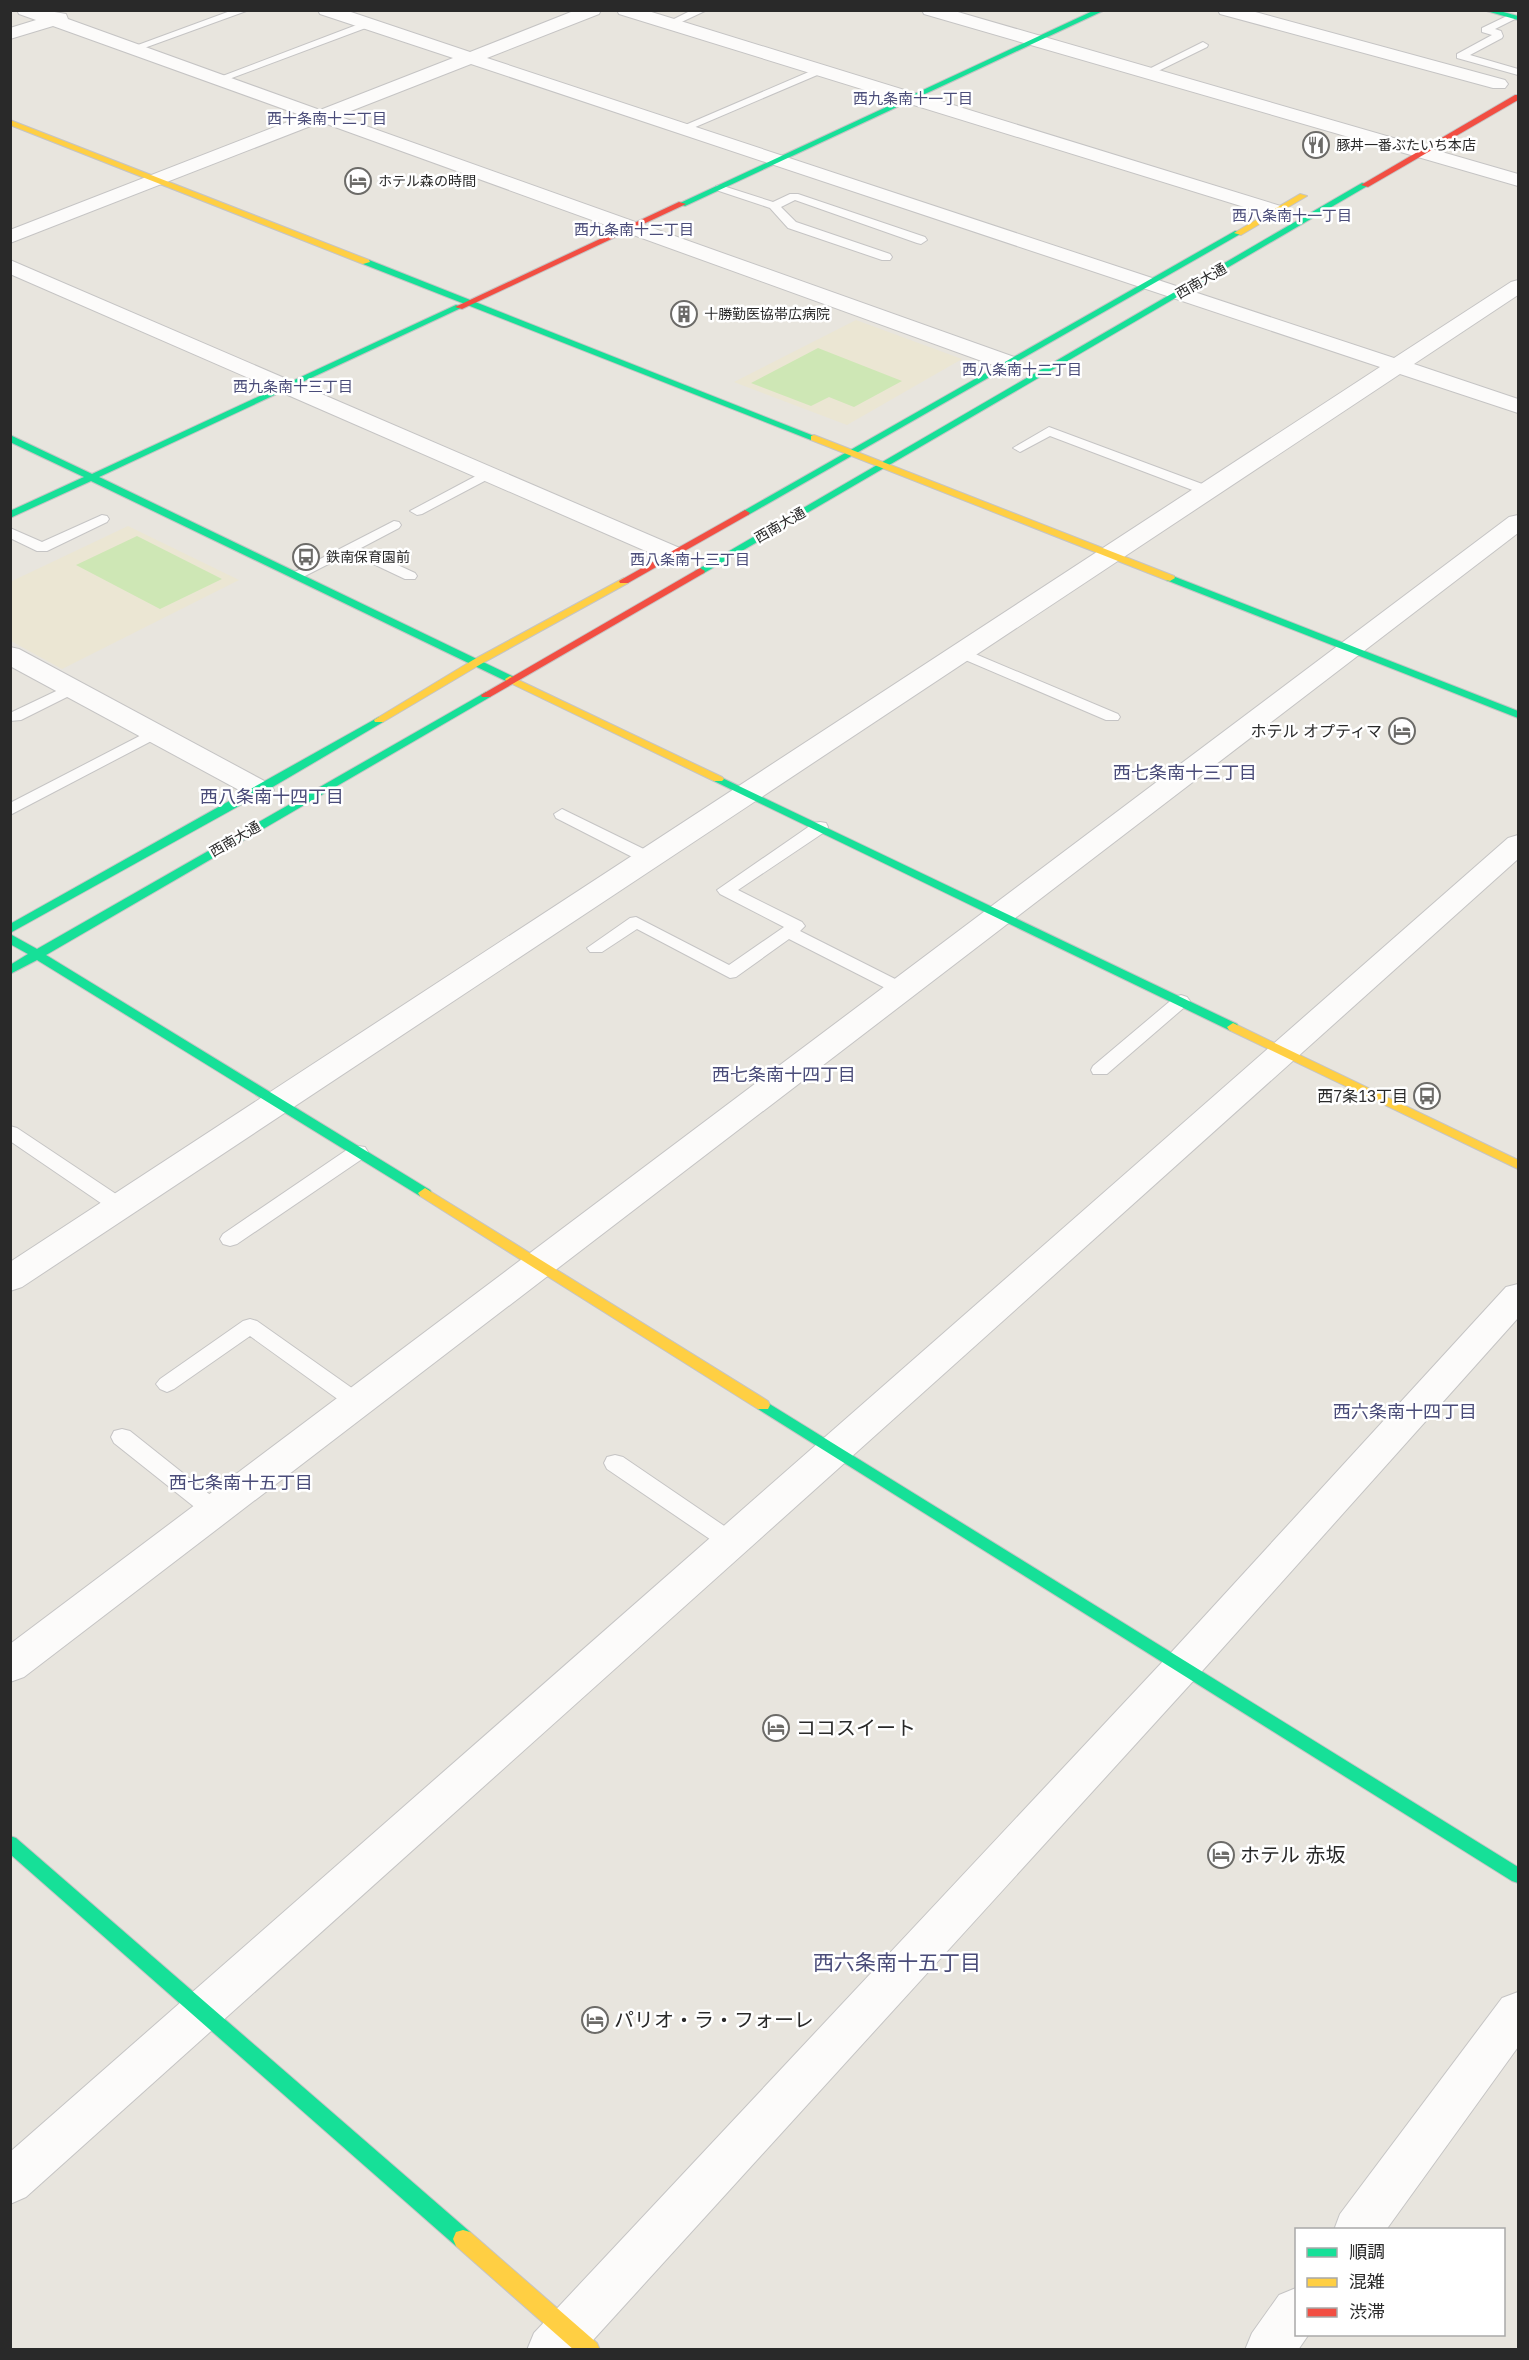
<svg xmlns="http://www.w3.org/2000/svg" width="1529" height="2360" viewBox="0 0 1529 2360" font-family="Helvetica,'Noto Sans JP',sans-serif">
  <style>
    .education { fill: #ebe6d3 }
    .pitch { fill: #cee7b5 }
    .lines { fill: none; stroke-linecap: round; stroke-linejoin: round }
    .lane-casing { stroke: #c5c4c4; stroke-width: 2 }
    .street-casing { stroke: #c5c4c4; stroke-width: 2 }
    .fast-casing { stroke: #c5c4c4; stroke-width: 2 }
    .slow-casing { stroke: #c5c4c4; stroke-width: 2 }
    .jam-casing { stroke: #c5c4c4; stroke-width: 2 }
    .lane { fill: #fcfbfa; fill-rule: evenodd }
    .street { fill: #fcfbfa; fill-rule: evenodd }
    .fast { fill: #16e098; fill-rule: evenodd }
    .slow { fill: #ffcf43; fill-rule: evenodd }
    .jam { fill: #f24e42; fill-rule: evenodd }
    .labels { text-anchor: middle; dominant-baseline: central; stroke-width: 5; stroke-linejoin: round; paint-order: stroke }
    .far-poi-label { font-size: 14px; fill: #292929; stroke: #fff; text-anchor: start }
    .far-street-label { font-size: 14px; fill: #292929; stroke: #fff }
    .far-neighbourhood-label { font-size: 15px; fill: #4a4c79; stroke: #fff }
    .poi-label { font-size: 16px; fill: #292929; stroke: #fff; text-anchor: end }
    .neighbourhood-label { font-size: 18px; fill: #4a4c79; stroke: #fff }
    .near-poi-label { font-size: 20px; fill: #292929; stroke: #fff; text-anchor: start }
    .near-neighbourhood-label { font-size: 21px; fill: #4a4c79; stroke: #fff }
  </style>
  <rect width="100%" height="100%" fill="#e8e5de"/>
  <path class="education" d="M856,320l106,39 -115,66 -113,-43z
    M128,526l111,54 -177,89 -51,-28 -1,-59z"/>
  <path class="pitch" d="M818,348l84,33 -48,26 -25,-10 -18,9 -60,-23z
    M137,536l85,43 -62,30 -84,-44z"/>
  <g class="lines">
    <defs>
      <path id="lane" d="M233,10h16l-113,41 -9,-2z
        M692,10h15l-34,16 -9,-2z
        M1511,14l5,3 -1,2 -20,10 6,2 2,5 -1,2 -32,17 48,14v6l-61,-17v-4l35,-19 -10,-3v-4z
        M367,21l5,3 -1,2 -150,56h-8l-1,-2z
        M1203,42l5,3 -1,2 -57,28 -4,1 -5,-3z
        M818,68l5,3 -1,2 -136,58 -4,1 -6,-3z
        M720,185l53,17 17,-8h8l127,43 2,3 -6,4 -4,-1 -122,-43 -14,7 15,15 94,32 2,3 -2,3h-8l-94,-32 -18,-20 -54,-18v-4z
        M1049,427l164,61 2,3 -7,4 -5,-1 -153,-58 -30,16 -7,-4z
        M489,469l5,1 2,3 -2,3 -72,38 -5,1 -7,-4z
        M102,515l5,1 2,3 -2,3 -60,29h-10l-27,-13v-10l32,14z
        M394,521l5,1 2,3 -2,3 -38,20 54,25 2,3 -2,3h-10l-55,-26 -49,25 -5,1 -7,-4z
        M961,648l157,66 2,3 -2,3h-12l-150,-64 -3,-3z
        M73,683l6,2 2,3 -2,3 -58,29 -11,1v-8z
        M155,728l8,5 -2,3 -151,79v-12z
        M562,809l94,46 2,4 -2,4h-12l-88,-45 -2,-4z
        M820,822l6,1 2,4 -2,4 -88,59 64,32 3,4 -5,5 109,55 3,4 -3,4h-12l-108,-55 -53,38 -6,1 -93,-49 -35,23h-12l-3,-4 43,-30 6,-1 93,48 55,-38 -64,-33 -3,-4 97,-67z
        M1181,995l6,2 3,4 -3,4 -80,69h-14l-2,-4 2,-4 82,-69z
        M10,1126l7,2 111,74 3,5 -3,5 -7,2 -7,-2 -104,-71z
        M358,1146l7,1 3,5 -3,5 -128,87 -7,2 -7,-2 -3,-5 3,-5 128,-87z
        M250,1319l7,2 109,77 3,5 -3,5 -8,3 -8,-3 -100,-72 -76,53 -7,3 -7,-3 -4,-5 4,-5 83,-58z
        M122,1429l8,2 93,74 3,6 -3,6 -8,2 -8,-2 -93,-74 -3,-6 3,-6z
        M615,1455l8,2 116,79 3,6 -3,6 -8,3 -8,-3 -116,-79 -3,-6 3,-6z"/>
      <path id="street" d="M17,10c16,0 35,1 49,4l2,5 252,91 133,-52 -133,-44 -2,-4h27l125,42 106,-42h25l-2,4 -112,44 907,300 117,-76 7,-2v15l-104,69 104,35v14l-118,-39 -1378,913 -12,4v-29l1370,-895 -909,-303 -133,52 679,242 3,5 -3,5 -8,2 -8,-2 -680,-246 -311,121v-13l293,-114 -250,-90 -43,13v-11l26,-8 -17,-6z
        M617,10h28l639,197 3,4 -3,4h-14l-651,-201z
        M922,10h29l567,164v12l-594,-172z
        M1218,10h30l257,70 3,4 -3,4h-12l-273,-74z
        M10,260l672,289 3,5 -3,5 -9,2 -9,-2 -654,-285z
        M1518,515v18l-1494,1144 -14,5v-38l1499,-1127z
        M10,647l9,2 251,135 4,6 -4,6 -10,2 -10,-2 -240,-130z
        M1518,835v24l-1492,1338 -16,7v-52l1498,-1314z
        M1518,1284v34l-323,361 -611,671h-57l7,-17 633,-676 339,-370z
        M1518,1992v55l-132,183h-52l6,-16 162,-216z
        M1296,2288v46h13l-11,16h-53l7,-17 27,-38z"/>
      <path id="fast" d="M1095,10h10l-420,196 -7,-2z
        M1483,10h13l22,6v4z
        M1362,183l7,2 -665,388 -4,1 -5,-3z
        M1235,231l7,2 -494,282 -8,-2z
        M363,260h6l450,178 -8,2 -448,-176z
        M456,305l7,2 -364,170 415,200v4h-8l-415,-200 -81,37v-7l74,-34 -74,-35v-7l82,39z
        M1170,575l348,136v7l-352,-138v-4z
        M486,692l5,3 -1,2 -444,258 384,235 2,3 -2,3h-10l-383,-236 -27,14v-9l18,-11 -18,-10v-10l27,15z
        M379,717l5,3 -1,2 -119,70 -254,141v-9z
        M718,776l519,248 2,3 -6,4 -4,-1 -515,-249 -2,-2z
        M763,1400l755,467v16l-6,-2 -754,-472 -2,-4 2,-4z
        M10,1836l6,2 454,394 3,7 -3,7 -7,2 -7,-2 -446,-392z"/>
      <path id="slow" d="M10,120l359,140 1,2 -7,2 -353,-139z
        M1300,194l7,2 -66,39 -7,-2z
        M814,435l360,141 1,2 -5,3 -4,-1 -355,-140v-4z
        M624,578l4,1v4l-147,81 -98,58h-8l-1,-2 99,-60z
        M510,676l212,101 2,2 -2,2h-8l-208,-100 -1,-2z
        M1233,1023l285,137v9l-289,-139 -2,-3z
        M425,1188l343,213 2,4 -2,4h-10l-338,-213 -2,-3z
        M463,2230l7,2 127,111 3,7h-26l-118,-104 -3,-7 3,-7z"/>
      <path id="jam" d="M1515,95h3v5l-150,87 -7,-2z
        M679,202l7,2 -224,105 -7,-2z
        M745,510l5,3 -2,2 -120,68h-8l-1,-2z
        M700,568l5,3 -1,2 -214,124h-8l-1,-2z"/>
    </defs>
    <use href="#lane" class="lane-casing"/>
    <use href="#street" class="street-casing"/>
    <use href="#fast" class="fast-casing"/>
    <use href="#slow" class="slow-casing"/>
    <use href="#jam" class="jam-casing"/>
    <use href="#lane" class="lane"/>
    <use href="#street" class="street"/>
    <use href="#fast" class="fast"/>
    <use href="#slow" class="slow"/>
    <use href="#jam" class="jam"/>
  </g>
  <defs>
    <symbol id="restaurant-ring" viewBox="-11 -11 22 22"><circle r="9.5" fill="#fff" stroke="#6c6b68" stroke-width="1.5"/><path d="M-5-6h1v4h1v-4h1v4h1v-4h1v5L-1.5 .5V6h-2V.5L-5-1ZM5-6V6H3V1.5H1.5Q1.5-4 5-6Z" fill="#6c6b68"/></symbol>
    <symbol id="hotel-ring" viewBox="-11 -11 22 22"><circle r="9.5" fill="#fff" stroke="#6c6b68" stroke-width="1.5"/><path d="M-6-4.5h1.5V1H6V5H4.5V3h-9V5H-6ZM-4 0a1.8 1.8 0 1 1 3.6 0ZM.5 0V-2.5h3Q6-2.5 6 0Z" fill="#6c6b68"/></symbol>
    <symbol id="building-ring" viewBox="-11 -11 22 22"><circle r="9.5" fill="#fff" stroke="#6c6b68" stroke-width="1.5"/><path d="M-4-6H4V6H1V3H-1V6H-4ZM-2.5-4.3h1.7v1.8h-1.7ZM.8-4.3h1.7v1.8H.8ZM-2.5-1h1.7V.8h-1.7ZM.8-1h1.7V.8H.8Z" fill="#6c6b68"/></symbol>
    <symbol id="bus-ring" viewBox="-11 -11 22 22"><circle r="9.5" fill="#fff" stroke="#6c6b68" stroke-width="1.5"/><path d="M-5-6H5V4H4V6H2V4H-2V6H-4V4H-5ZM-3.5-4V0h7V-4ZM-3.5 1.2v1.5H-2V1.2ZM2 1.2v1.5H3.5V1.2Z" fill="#6c6b68"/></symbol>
  </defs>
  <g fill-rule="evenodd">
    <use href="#restaurant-ring" x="1301" y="130" width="30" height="30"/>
    <use href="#hotel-ring" x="343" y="166" width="30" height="30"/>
    <use href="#building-ring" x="669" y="299" width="30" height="30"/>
    <use href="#bus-ring" x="291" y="542" width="30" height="30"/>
    <use href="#hotel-ring" x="1387" y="716" width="30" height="30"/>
    <use href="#bus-ring" x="1412" y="1081" width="30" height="30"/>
    <use href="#hotel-ring" x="761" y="1713" width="30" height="30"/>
    <use href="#hotel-ring" x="1206" y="1840" width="30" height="30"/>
    <use href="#hotel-ring" x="580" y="2005" width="30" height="30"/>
  </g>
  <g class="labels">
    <g class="far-poi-label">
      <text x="1336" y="145">豚丼一番ぶたいち本店</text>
      <text x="378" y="181">ホテル森の時間</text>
      <text x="704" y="314">十勝勤医協帯広病院</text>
      <text x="326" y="557">鉄南保育園前</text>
    </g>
    <g class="far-street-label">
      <text transform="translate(1201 281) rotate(-30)">西南大通</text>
      <text transform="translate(780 525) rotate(-30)">西南大通</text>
      <text transform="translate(235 839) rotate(-30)">西南大通</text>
    </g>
    <g class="far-neighbourhood-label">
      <text x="913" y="98">西九条南十一丁目</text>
      <text x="327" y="118">西十条南十二丁目</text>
      <text x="1292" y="215">西八条南十一丁目</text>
      <text x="634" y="229">西九条南十二丁目</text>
      <text x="1022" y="369">西八条南十二丁目</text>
      <text x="293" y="386">西九条南十三丁目</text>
      <text x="690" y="559">西八条南十三丁目</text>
    </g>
    <g class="poi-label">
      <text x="1382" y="731">ホテル オプティマ</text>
      <text x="1408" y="1096">西7条13丁目</text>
    </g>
    <g class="neighbourhood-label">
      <text x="1185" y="773">西七条南十三丁目</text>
      <text x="272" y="797">西八条南十四丁目</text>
      <text x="784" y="1075">西七条南十四丁目</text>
      <text x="1405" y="1412">西六条南十四丁目</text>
      <text x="241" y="1483">西七条南十五丁目</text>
    </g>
    <g class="near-poi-label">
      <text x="796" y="1728">ココスイート</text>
      <text x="1240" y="1855">ホテル 赤坂</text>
      <text x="614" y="2020">パリオ・ラ・フォーレ</text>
    </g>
    <g class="near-neighbourhood-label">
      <text x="897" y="1962">西六条南十五丁目</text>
    </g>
  </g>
  <rect width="1529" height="2360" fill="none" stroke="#292929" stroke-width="24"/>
  <rect x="1295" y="2228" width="210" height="108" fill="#ffffff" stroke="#a9a9a9" stroke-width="1.5"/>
  <rect x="1307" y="2248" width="30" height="9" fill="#16e098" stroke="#a9a9a9" stroke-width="1.5"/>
  <text x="1349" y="2258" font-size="18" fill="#292929">順調</text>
  <rect x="1307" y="2278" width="30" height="9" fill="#ffcf43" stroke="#a9a9a9" stroke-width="1.5"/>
  <text x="1349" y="2288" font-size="18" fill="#292929">混雑</text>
  <rect x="1307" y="2308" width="30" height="9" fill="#f24e42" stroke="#a9a9a9" stroke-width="1.5"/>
  <text x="1349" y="2318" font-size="18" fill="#292929">渋滞</text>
</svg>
